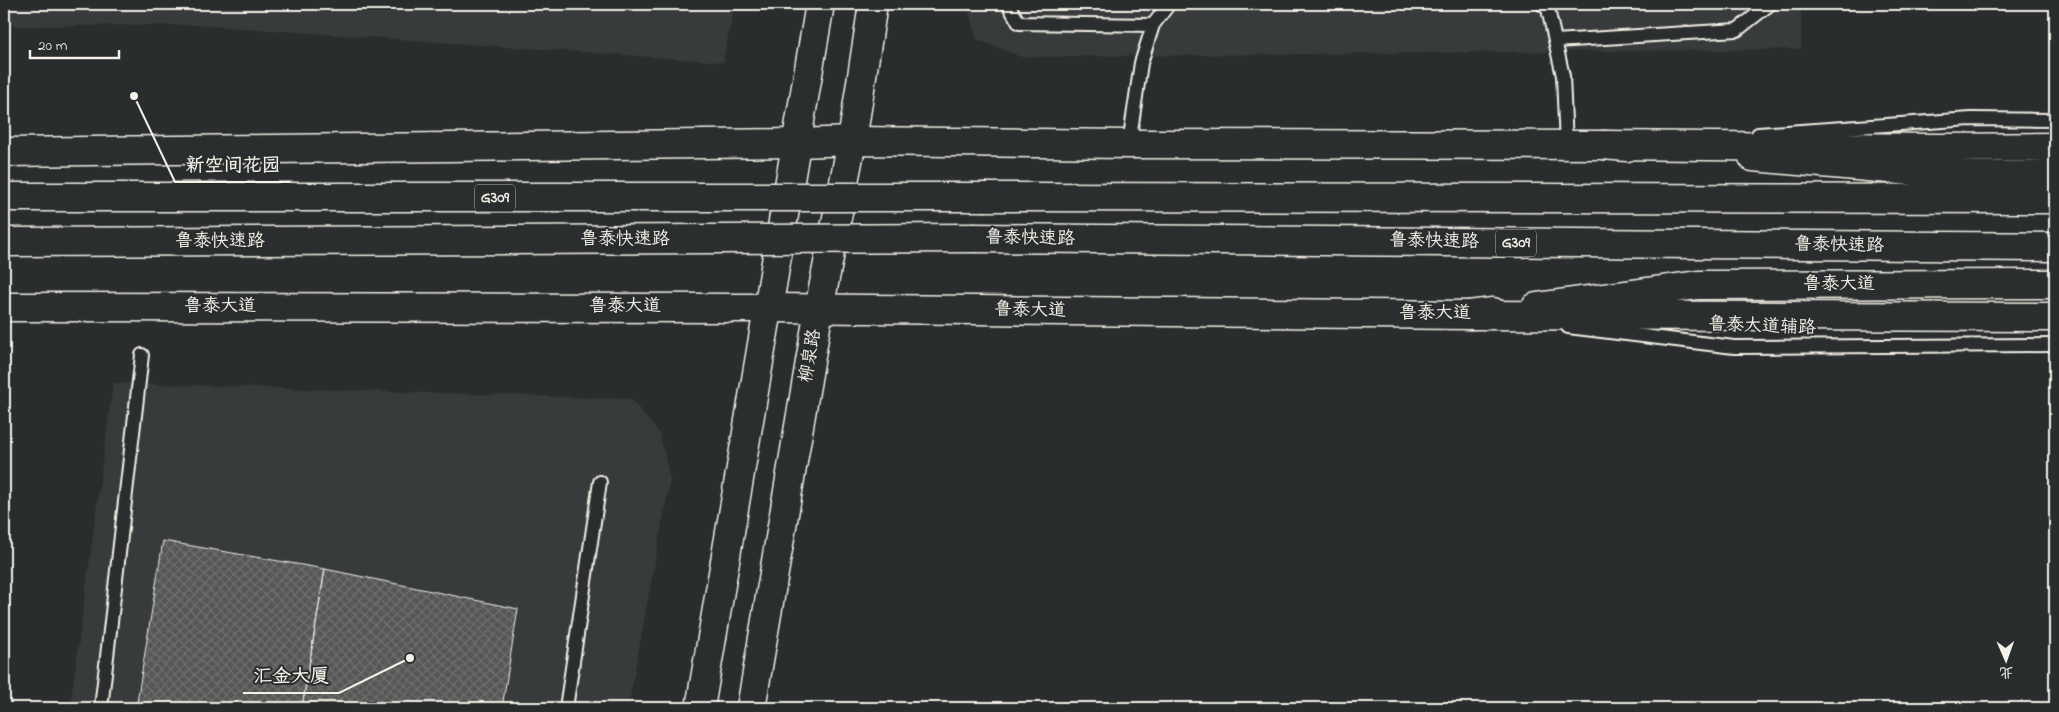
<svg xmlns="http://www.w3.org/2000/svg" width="2059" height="712" viewBox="0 0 2059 712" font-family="'Indie Flower','LXGW WenKai TC',sans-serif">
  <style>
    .built { fill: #373a3a }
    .building { fill: url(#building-cross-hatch); stroke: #f4f1e8 }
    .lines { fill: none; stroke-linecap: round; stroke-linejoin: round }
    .lane-casing { stroke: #f4f1e8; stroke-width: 16 }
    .secondary-casing { stroke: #f4f1e8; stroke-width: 31 }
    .primary-casing { stroke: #f4f1e8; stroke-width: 31 }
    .highway-casing { stroke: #f4f1e8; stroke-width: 31 }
    .lane { stroke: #2a2d2e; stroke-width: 12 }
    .secondary { stroke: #2a2d2e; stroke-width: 28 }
    .primary { stroke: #2a2d2e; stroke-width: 28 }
    .highway { stroke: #2a2d2e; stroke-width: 28 }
    .highway-bridge-casing { stroke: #f4f1e8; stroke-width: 31; stroke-linecap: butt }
    .highway-bridge { stroke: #2a2d2e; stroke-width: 28 }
    .labels { text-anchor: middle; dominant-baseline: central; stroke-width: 4; stroke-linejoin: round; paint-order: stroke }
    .shield { fill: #2a2d2e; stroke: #b7b6b0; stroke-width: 1 }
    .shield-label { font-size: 16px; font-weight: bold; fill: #f4f1e8 }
    .street-label { font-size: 18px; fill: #f4f1e8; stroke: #2a2d2e }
    .leader { fill: none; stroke: #f4f1e8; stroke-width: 2 }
    .callout-dot { fill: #f4f1e8; stroke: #2a2d2e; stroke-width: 2 }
    .callout-label { font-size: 19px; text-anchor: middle; font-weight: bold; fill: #f4f1e8; stroke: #2a2d2e; stroke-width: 4; stroke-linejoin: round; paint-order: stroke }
  </style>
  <defs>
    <pattern id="building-cross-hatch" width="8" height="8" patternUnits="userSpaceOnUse" patternTransform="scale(1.25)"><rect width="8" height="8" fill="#555756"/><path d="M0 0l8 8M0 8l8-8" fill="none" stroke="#6e706e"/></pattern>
  </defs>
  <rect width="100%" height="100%" fill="#2a2d2e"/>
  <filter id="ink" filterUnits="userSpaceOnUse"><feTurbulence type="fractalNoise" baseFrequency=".02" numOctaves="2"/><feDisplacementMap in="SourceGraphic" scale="10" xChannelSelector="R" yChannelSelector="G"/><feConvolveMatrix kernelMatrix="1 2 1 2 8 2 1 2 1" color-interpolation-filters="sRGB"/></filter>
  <g filter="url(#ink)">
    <path class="built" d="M4,4h731l-12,58 -526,-37 -193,1z
      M966,4h835v45l-780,8 -44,-18z
      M113,383l518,16 29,35 10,46 -42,228h-558z"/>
    <path class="building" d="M163,541l162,28 -23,139h-166z
      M325,569l193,40 -16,99h-200z"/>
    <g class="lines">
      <defs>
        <path id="lane" d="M1008,4l11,19 134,2
          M1542,4l6,5 15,67 3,69
          M1555,41l182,-11 33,-26
          M1758,134l213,-15 84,1
          M1129,144l12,-81 12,-38 16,-21
          M1568,327l166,20 321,-2
          M101,708l41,-353
          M566,708l34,-226"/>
        <path id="secondary" d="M4,152l794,-9 54,-2 277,3 474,1 24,2
          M1753,157l217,19 85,-1
          M4,307l765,1 700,7 24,-3
          M1536,307l162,-22 357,-1"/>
        <path id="primary" d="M700,708l120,-704
          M751,708l68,-399 33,-168 21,-137"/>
        <path id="highway" d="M1603,145l336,3 116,-1
          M986,197l1069,2
          M976,238l1079,9
          M1469,315l586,2"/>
      </defs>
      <use href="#lane" class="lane-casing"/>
      <use href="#secondary" class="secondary-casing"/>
      <use href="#primary" class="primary-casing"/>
      <use href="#highway" class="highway-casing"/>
      <use href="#lane" class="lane"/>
      <use href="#secondary" class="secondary"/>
      <use href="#primary" class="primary"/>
      <use href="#highway" class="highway"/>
      <defs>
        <path id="highway-bridge" d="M4,197h982
          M4,242l972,-4"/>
      </defs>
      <use href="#highway-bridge" class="highway-bridge-casing"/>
      <use href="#highway-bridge" class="highway-bridge"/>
    </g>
  </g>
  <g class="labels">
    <g class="shield">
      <rect x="475" y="184.5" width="40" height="27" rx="4"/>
      <rect x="1496" y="229.5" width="40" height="27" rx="4"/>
    </g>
    <g class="shield-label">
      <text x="495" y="198">G309</text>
      <text x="1516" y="243">G309</text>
    </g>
    <g class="street-label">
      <text transform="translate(1030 239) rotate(1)">鲁泰快速路</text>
      <text x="625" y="240">鲁泰快速路</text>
      <text x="220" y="242">鲁泰快速路</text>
      <text transform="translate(1434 242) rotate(1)">鲁泰快速路</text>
      <text transform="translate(1839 246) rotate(1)">鲁泰快速路</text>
      <text x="1839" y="285">鲁泰大道</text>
      <text x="220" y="307">鲁泰大道</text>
      <text x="625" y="307">鲁泰大道</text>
      <text transform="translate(1030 311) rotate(1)">鲁泰大道</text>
      <text x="1435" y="314">鲁泰大道</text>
      <text transform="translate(1762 327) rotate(2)">鲁泰大道辅路</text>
      <text transform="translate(811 356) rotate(-80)">柳泉路</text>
    </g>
  </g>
  <path class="leader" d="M134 96L175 182H290M410 658L339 693H243"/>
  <g class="callout-dot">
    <circle cx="134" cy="96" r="5"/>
    <circle cx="410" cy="658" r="5"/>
  </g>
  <g class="callout-label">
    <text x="233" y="171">新空间花园</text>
    <text x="291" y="682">汇金大厦</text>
  </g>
  <rect width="2059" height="712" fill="none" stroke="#2a2d2e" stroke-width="20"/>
  <rect x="10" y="10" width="2039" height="692" fill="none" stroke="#f4f1e8" stroke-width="2" filter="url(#ink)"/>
  <g transform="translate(2006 660) rotate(178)" stroke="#2a2d2e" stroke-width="4" paint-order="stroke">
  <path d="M0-4L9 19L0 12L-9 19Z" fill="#f4f1e8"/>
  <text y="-8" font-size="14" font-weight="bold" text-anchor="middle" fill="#f4f1e8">北</text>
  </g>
  <path d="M30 50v8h89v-8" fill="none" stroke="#f4f1e8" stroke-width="2.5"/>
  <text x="38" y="50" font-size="15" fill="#f4f1e8" stroke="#2a2d2e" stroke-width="4" paint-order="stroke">20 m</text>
</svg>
